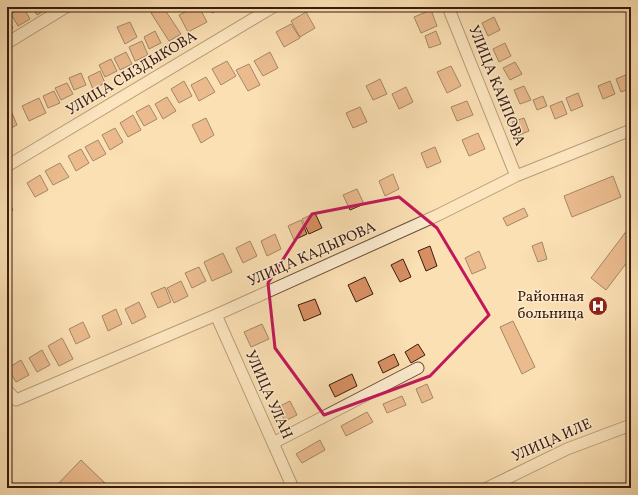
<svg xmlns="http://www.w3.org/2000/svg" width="638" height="495" viewBox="0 0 638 495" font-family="Vollkorn,serif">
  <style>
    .building { fill: #d78f62; stroke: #3a1b0e }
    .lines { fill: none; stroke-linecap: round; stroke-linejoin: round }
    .minor-casing { stroke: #6a4c37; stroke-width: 13 }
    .minor { stroke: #fcebce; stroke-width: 11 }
    .marked { fill: none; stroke: #c2185b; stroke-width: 3; stroke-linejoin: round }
    .labels { text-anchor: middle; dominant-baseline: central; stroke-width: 3; stroke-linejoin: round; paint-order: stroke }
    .street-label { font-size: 15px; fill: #3a1b0e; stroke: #fcebce }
    .poi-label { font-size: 15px; fill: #3a1b0e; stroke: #fcebce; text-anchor: end }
  </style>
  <rect width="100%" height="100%" fill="#fbe0b3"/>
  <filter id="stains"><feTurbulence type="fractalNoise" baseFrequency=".005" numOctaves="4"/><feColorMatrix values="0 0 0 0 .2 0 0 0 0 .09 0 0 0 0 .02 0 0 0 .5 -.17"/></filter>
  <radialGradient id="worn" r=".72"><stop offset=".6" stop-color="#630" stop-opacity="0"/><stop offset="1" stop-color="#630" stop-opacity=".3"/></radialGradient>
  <path class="building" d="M23,7l7,12 -12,7 -7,-12z
    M32,7h16l1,1 -12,7z
    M161,7h2l18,27 -12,7 -18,-28z
    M195,7h4l8,15 -19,10 -9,-17z
    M209,7h14v1l-11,5z
    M431,10l6,16 -16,7 -7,-16z
    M306,12l9,16 -15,9 -9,-16z
    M7,17l6,11 -6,3z
    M494,17l6,13 -12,6 -6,-13z
    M130,22l7,15 -12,7 -8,-17z
    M291,24l9,14 -16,9 -8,-15z
    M155,31l6,12 -12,6 -5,-12z
    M436,31l5,13 -12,4 -4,-12z
    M142,41l6,14 -13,6 -6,-14z
    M505,43l6,13 -12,6 -6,-13z
    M126,52l6,12 -12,6 -6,-12z
    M270,52l8,16 -15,8 -9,-15z
    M111,59l6,12 -12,6 -6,-12z
    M227,61l9,15 -15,9 -9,-16z
    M515,62l7,12 -12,6 -7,-12z
    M249,64l11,21 -12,6 -12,-21z
    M451,66l10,20 -14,7 -10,-21z
    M100,71l5,12 -12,6 -5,-12z
    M81,73l5,12 -12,5 -5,-12z
    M628,74l3,7v7l-10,4 -5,-13z
    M206,77l9,15 -16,9 -8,-16z
    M380,79l7,15 -14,6 -7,-14z
    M184,81l8,15 -13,7 -8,-14z
    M610,81l5,13 -12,5 -5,-13z
    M67,83l6,11 -12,6 -6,-12z
    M524,86l7,14 -11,4 -6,-14z
    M406,87l7,15 -14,7 -7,-15z
    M54,91l6,12 -12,5 -5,-12z
    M578,93l5,13 -12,5 -5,-13z
    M543,96l4,10 -10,4 -4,-10z
    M167,97l9,14 -13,8 -8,-15z
    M39,98l7,15 -17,8 -7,-15z
    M467,101l6,14 -16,6 -6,-14z
    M562,101l5,13 -12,5 -5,-13z
    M149,105l8,14 -13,7 -8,-14z
    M360,107l7,15 -14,6 -7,-15z
    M12,113l5,12 -10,5v-15z
    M133,115l8,15 -13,7 -8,-14z
    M206,118l8,17 -13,8 -9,-18z
    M524,118l5,13 -12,5 -5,-14z
    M115,128l8,14 -13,8 -8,-15z
    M478,133l7,16 -16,7 -7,-16z
    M98,140l8,14 -13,7 -8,-14z
    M435,147l6,15 -14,6 -6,-15z
    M81,149l8,14 -13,8 -8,-15z
    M60,163l9,14 -16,8 -8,-14z
    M393,174l6,15 -14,7 -6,-15z
    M40,175l8,15 -13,7 -8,-14z
    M613,176l8,21 -49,20 -8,-21z
    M357,189l7,15 -14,6 -7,-15z
    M7,200l6,10 -6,4z
    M524,208l4,8 -21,10 -4,-8z
    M315,213l7,15 -13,6 -7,-15z
    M301,220l6,14 -13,6 -6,-14z
    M631,225v32l-25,33 -15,-12z
    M275,234l6,15 -14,7 -6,-15z
    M250,241l7,15 -14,7 -7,-15z
    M542,242l5,17 -9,3 -6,-16z
    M430,246l7,20 -11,5 -8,-20z
    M479,251l7,17 -14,6 -7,-16z
    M223,253l9,19 -20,9 -8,-19z
    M403,259l8,18 -11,5 -9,-17z
    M199,267l7,14 -14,7 -7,-15z
    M365,277l8,17 -17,8 -8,-17z
    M181,281l7,15 -14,7 -7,-15z
    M165,287l6,15 -13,6 -7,-15z
    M315,299l6,15 -17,7 -6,-16z
    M139,302l7,15 -14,7 -7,-15z
    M116,309l6,15 -14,7 -6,-15z
    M513,321l22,46 -13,7 -22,-47z
    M83,322l7,15 -14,7 -7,-15z
    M262,324l7,15 -18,8 -7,-15z
    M62,338l11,21 -14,7 -11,-20z
    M418,344l7,11 -14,8 -6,-11z
    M42,350l8,15 -13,7 -8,-14z
    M394,354l5,11 -16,8 -5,-11z
    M21,360l8,15 -13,7 -8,-14z
    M352,374l5,12 -22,11 -6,-12z
    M427,384l6,14 -11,5 -6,-14z
    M402,396l4,9 -19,8 -4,-9z
    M290,401l7,14 -12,6 -7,-14z
    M367,412l6,10 -27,14 -5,-10z
    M320,440l5,10 -23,13 -6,-9z
    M81,460l27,26 -3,2h-51z"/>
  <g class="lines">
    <defs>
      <path id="minor" d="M448,7l68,169
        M7,43l59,-36
        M7,166l266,-159
        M216,315l77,173
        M7,390l9,10 200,-85 222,-100 78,-39 115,-46
        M273,443l145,-75
        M487,488l80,-39 64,-24"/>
    </defs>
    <use href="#minor" class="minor-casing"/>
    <use href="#minor" class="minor"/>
  </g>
  <path d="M0 0H638V495H0ZM399,197l38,31 52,87 -59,61 -106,39 -49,-67 -7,-65 44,-69z" fill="#fbe0b3" fill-opacity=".55" fill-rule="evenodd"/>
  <path class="marked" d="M399,197l38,31 52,87 -59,61 -106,39 -49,-67 -7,-65 44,-69z"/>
  <defs>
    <symbol id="hospital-disc" viewBox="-11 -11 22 22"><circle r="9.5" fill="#8f2418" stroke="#fcebce"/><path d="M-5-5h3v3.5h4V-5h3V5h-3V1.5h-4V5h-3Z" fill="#fff"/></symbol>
  </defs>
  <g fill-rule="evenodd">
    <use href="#hospital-disc" x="587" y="295" width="22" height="22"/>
  </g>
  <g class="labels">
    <g class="street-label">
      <text transform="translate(132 74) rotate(-31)">УЛИЦА СЫЗДЫКОВА</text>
      <text transform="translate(496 86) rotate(68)">УЛИЦА КАИПОВА</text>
      <text transform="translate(312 255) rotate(-24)">УЛИЦА КАДЫРОВА</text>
      <text transform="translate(268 395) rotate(66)">УЛИЦА УЛАН</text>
      <text transform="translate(552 441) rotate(-24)">УЛИЦА ИЛЕ</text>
    </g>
    <g class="poi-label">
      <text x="584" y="297">Районная<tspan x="584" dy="17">больница</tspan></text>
    </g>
  </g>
  <rect width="638" height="495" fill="none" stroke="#fbe0b3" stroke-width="24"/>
  <rect x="8" y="8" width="622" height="479" fill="none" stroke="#3a1b0e" stroke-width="2"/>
  <rect x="12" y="12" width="614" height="471" fill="none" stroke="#3a1b0e"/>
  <rect width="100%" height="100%" filter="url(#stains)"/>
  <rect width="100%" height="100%" fill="url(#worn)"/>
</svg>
